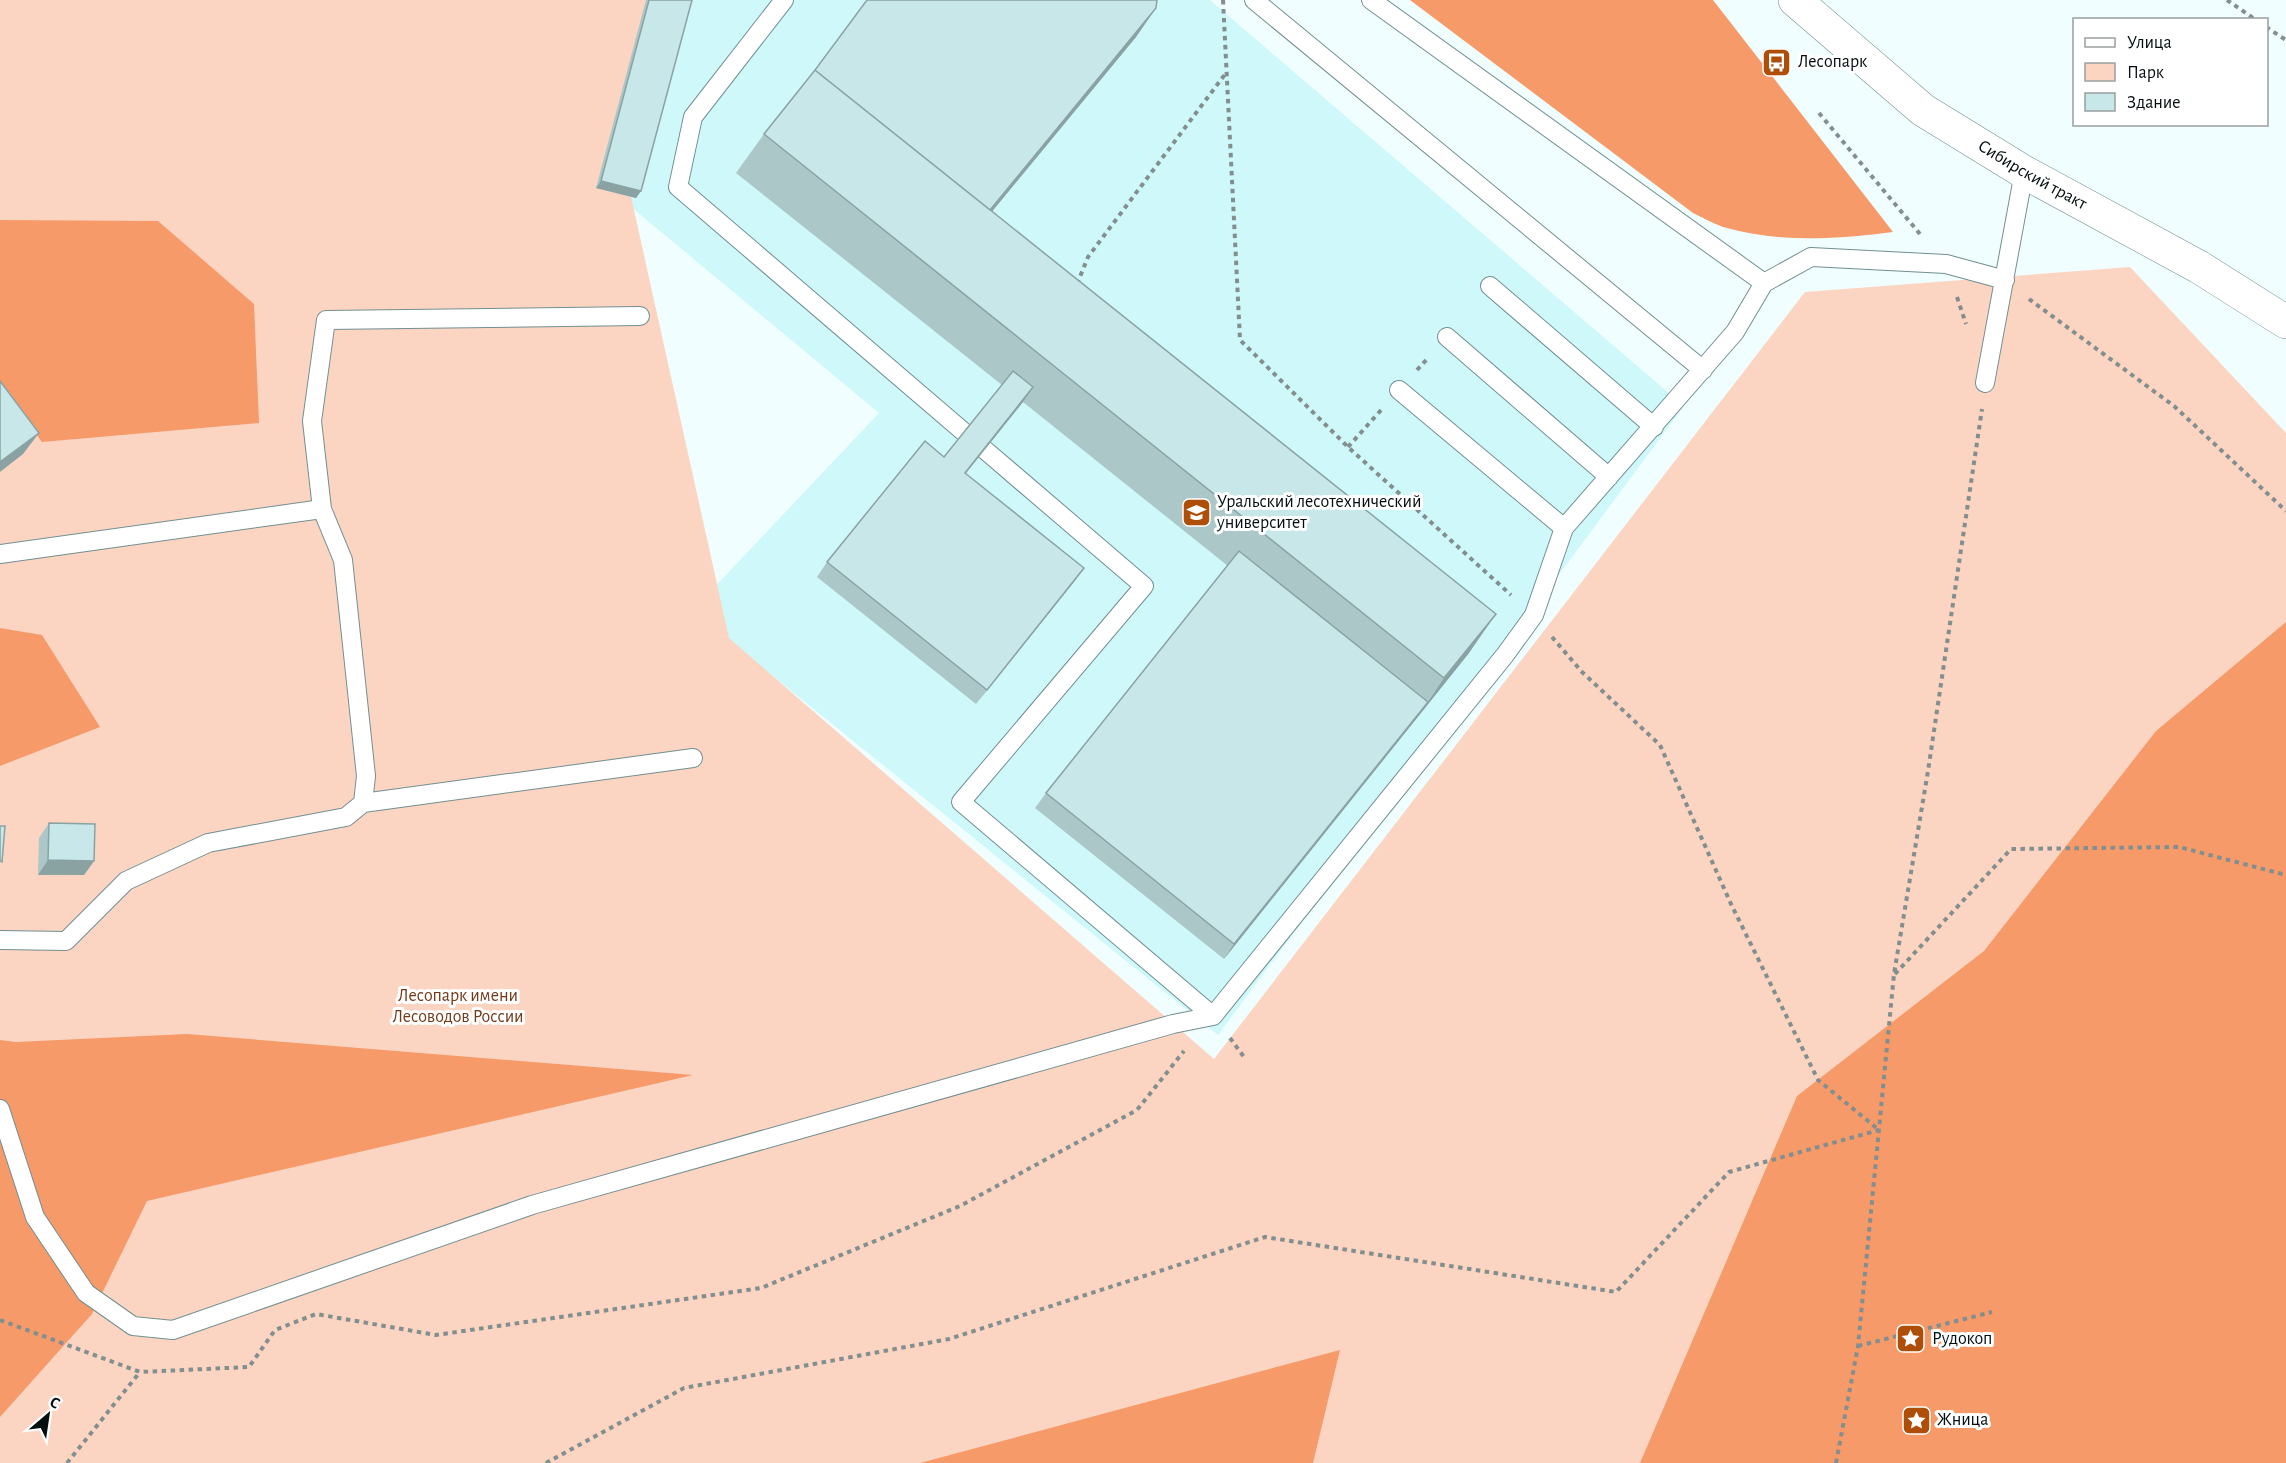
<svg xmlns="http://www.w3.org/2000/svg" width="2286" height="1463" viewBox="0 0 2286 1463" font-family="'Alegreya Sans',sans-serif">
  <style>
    .built { fill: #cff8fb }
    .green { fill: #fbd5c2 }
    .forest { fill: #f69a69 }
    .lines { fill: none; stroke-linecap: round; stroke-linejoin: round }
    .lane-casing { stroke: #728f91; stroke-width: 20 }
    .secondary-casing { stroke: #728f91; stroke-width: 34 }
    .path { stroke: #838e8f; stroke-width: 4; stroke-dasharray: 4.5 4.5; stroke-linecap: butt }
    .lane { stroke: #fff; stroke-width: 18 }
    .secondary { stroke: #fff; stroke-width: 33 }
    .wall { fill: #abc7c8 }
    .shaded-wall { fill: #8ba2a3 }
    .building { fill: #c7e7e9; stroke: #8ba2a3; stroke-width: 1.5 }
    .labels { text-anchor: middle; dominant-baseline: central; stroke-width: 6; stroke-linejoin: round; paint-order: stroke }
    .poi-label { font-size: 18px; fill: #040e0f; stroke: #fff; text-anchor: start }
    .street-label { font-size: 18px; fill: #040e0f; stroke: #fff }
    .park-label { font-size: 18px; fill: #743917; stroke: #fff }
  </style>
  <rect width="100%" height="100%" fill="#f1feff"/>
  <path class="built" d="M681,0h529l474,406 -466,629 -526,-424 187,-198 -254,-211z"/>
  <path class="green" d="M0,0h685l-57,183 101,455 485,421 591,-767 325,-25 156,166v1030h-2286z"/>
  <path class="forest" d="M1410,0h303l180,232c-54,7 -113,11 -166,-4 -12,-3 -23,-10 -34,-15z
    M0,220l158,1 96,83 5,119 -217,19 -42,-57z
    M2286,622v841h-646l157,-367 187,-145 172,-220z
    M0,628l42,7 58,92 -100,39z
    M187,1034l506,41 -546,126 -55,113 -92,103v-377l16,2z
    M1340,1350l-27,113h-393z"/>
  <g class="lines">
    <defs>
      <path id="lane" d="M784,0l-91,117 -15,70 287,246
        M1254,0l449,370
        M1371,0l393,283 47,-26 135,7 59,16
        M1490,286l164,141
        M1447,337l162,140
        M1985,383l39,-211
        M1399,390l165,138
        M985,450l159,136 -183,216 252,214
        M0,554l322,-45
        M363,803l330,-45
        M0,940l66,1 60,-60 82,-38 138,-26 17,-14 3,-27 -23,-216 -21,-51 -10,-88 14,-101 314,-4
        M0,1109l35,108 51,76 47,33 40,4 359,-125 641,-181 40,-8 292,-361 29,-40 30,-87 171,-196 29,-49"/>
      <g id="secondary">
        <path id="s1" d="M1795,0l128,110 101,62 175,95 87,55"/>
      </g>
    </defs>
    <use href="#lane" class="lane-casing"/>
    <use href="#secondary" class="secondary-casing"/>
    <path class="path" d="M1223,0l17,340 108,107 163,148
      M2227,0l29,20
      M2266,27l20,13
      M1819,113l101,121
      M1077,284l11,-27 138,-184
      M1957,297l9,27
      M2029,299l145,107 112,105
      M1417,370l11,-12
      M1348,447l34,-38
      M1552,637l30,35 78,73 71,159 87,176 61,50
      M1895,974l116,-125 168,-2 107,28
      M1230,1038l14,19
      M0,1320l140,52 109,-5 26,-37 41,-16 120,21 325,-47 199,-82 177,-96 47,-59
      M1858,1346l134,-34
      M67,1463l73,-91
      M546,1463l138,-75 265,-49 316,-102 351,55 113,-120 150,-42
      M1836,1463l22,-117 36,-372 34,-203 54,-362"/>
    <use href="#lane" class="lane"/>
    <use href="#secondary" class="secondary"/>
  </g>
  <path class="wall" d="M646,0h46l-51,191 -5,7 -40,-10z
    M1156,8l-20,29 -144,174 477,442 -245,306 -189,-151 11,-15 182,-227 -205,-164 -58,72 119,94 -11,15 -97,121 -159,-127 10,-15 117,-105 58,-72 -266,-212 28,-39 51,-64z
    M49,823l45,38 -10,14h-46l1,-37z"/>
  <path class="shaded-wall" d="M1156,8l-20,29 -174,211 20,-28z
    M601,181l40,10 -5,7 -40,-10z
    M1033,387l-10,15 -69,86 11,-15z
    M39,433l-16,21 -23,18v-10z
    M1084,568l-11,15 -97,121 11,-14z
    M1496,614l-27,39 -245,306 10,-15 194,-242 16,-24z
    M48,860l46,1 -10,14h-46z"/>
  <path class="building" d="M649,0h43l-51,191 -40,-10z
    M867,0h290l-1,8 -166,202 -175,-140z
    M815,70l681,544 -52,64 -680,-544z
    M1013,371l20,16 -68,86 119,95 -97,122 -160,-128 98,-121 19,16z
    M0,381l39,52 -39,29z
    M1239,551l189,151 -194,242 -188,-151z
    M49,823l46,1 -1,37 -46,-1z
    M0,826h5l-3,36 -2,-1z"/>
  <defs>
    <symbol id="bus-square" viewBox="-11 -11 22 22"><rect x="-9" y="-9" width="18" height="18" rx="4" fill="#af4e08" stroke="#fff"/><path d="M-5-6H5V4H4V6H2V4H-2V6H-4V4H-5ZM-3.5-4V0h7V-4ZM-3.5 1.2v1.5H-2V1.2ZM2 1.2v1.5H3.5V1.2Z" fill="#fff"/></symbol>
    <symbol id="university-square" viewBox="-11 -11 22 22"><rect x="-9" y="-9" width="18" height="18" rx="4" fill="#af4e08" stroke="#fff"/><path d="M0-5L7-2L0 1L-7-2ZM-4 1L0 2.5L4 1V4Q0 6-4 4Z" fill="#fff"/></symbol>
    <symbol id="sight-square" viewBox="-11 -11 22 22"><rect x="-9" y="-9" width="18" height="18" rx="4" fill="#af4e08" stroke="#fff"/><path d="M0-6L1.8-2.2L6-1.7L2.9 1.2L3.7 5.4L0 3.3L-3.7 5.4L-2.9 1.2L-6-1.7L-1.8-2.2Z" fill="#fff"/></symbol>
  </defs>
  <g fill-rule="evenodd">
    <use href="#bus-square" x="1760" y="46" width="33" height="33"/>
    <use href="#university-square" x="1180" y="496" width="33" height="33"/>
    <use href="#sight-square" x="1894" y="1322" width="33" height="33"/>
    <use href="#sight-square" x="1900" y="1404" width="33" height="33"/>
  </g>
  <g class="labels">
    <g class="poi-label">
      <text x="1798" y="62">Лесопарк</text>
      <text x="1217" y="502">Уральский лесотехнический<tspan x="1217" dy="21">университет</tspan></text>
      <text x="1932" y="1339">Рудокоп</text>
      <text x="1937" y="1420">Жница</text>
    </g>
    <g class="street-label">
      <text stroke="none"><textPath href="#s1" startOffset="296">Сибирский тракт</textPath></text>
    </g>
    <g class="park-label">
      <text x="458" y="996">Лесопарк имени<tspan x="458" dy="21">Лесоводов России</tspan></text>
    </g>
  </g>
  <rect x="2073" y="18" width="195" height="108" fill="#ffffff" stroke="#9b9f9f" stroke-width="1.5"/>
  <rect x="2085" y="38" width="30" height="9" fill="#ffffff" stroke="#9b9f9f" stroke-width="1.5"/>
  <text x="2127" y="48" font-size="18" fill="#040e0f">Улица</text>
  <rect x="2085" y="63" width="30" height="18" fill="#fbd5c2" stroke="#9b9f9f" stroke-width="1.5"/>
  <text x="2127" y="78" font-size="18" fill="#040e0f">Парк</text>
  <rect x="2085" y="93" width="30" height="18" fill="#c7e7e9" stroke="#9b9f9f" stroke-width="1.5"/>
  <text x="2127" y="108" font-size="18" fill="#040e0f">Здание</text>
  <g transform="translate(48 1415) rotate(29)" stroke="#ffffff" stroke-width="4.5" paint-order="stroke">
  <path d="M0-4.5L10 22L0 15L-10 22Z" fill="#040e0f"/>
  <text y="-9" font-size="16" font-weight="bold" text-anchor="middle" fill="#040e0f">С</text>
  </g>
</svg>
